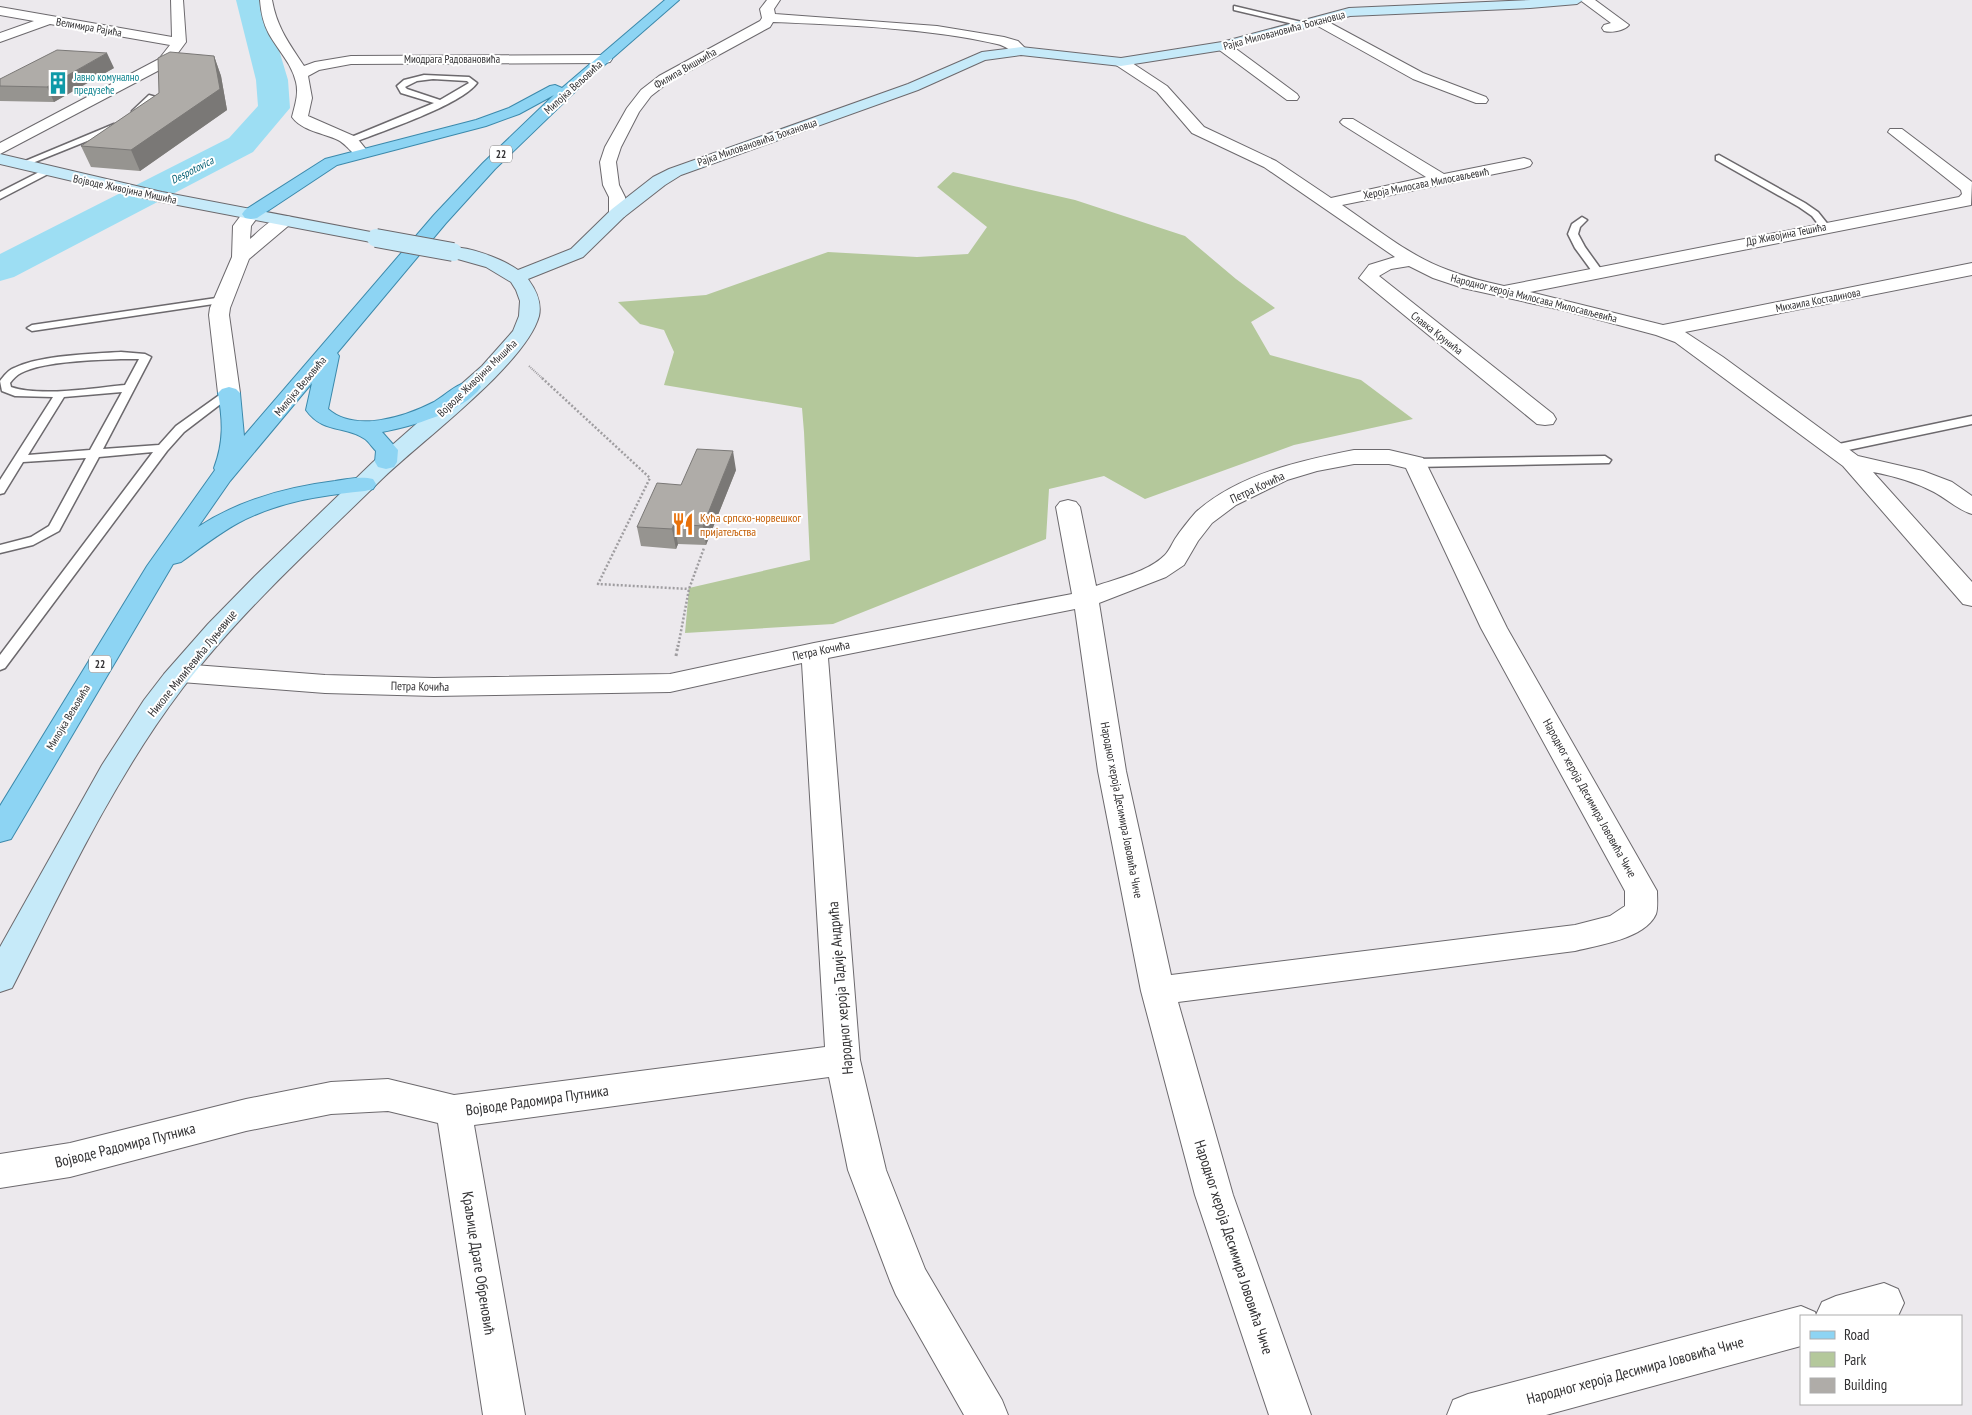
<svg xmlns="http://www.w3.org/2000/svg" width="1972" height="1415" viewBox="0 0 1972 1415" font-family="'PT Sans Narrow',sans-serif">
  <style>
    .green { fill: #b4c89b }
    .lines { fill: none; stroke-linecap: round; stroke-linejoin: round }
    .river { fill: #9ddef3; fill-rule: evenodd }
    .lane-casing { stroke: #6c696d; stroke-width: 3 }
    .street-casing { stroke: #6c696d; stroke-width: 2 }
    .secondary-casing { stroke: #6c696d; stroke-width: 2 }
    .primary-casing { stroke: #3c89ab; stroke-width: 2 }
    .path-far2 { stroke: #9f9da0; stroke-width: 2; stroke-dasharray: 1 1; stroke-linecap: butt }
    .path-far1 { stroke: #9f9da0; stroke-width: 2.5; stroke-dasharray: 2 2; stroke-linecap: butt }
    .path { stroke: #9f9da0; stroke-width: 3; stroke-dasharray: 2.5 2.5; stroke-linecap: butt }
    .lane { fill: #fff; fill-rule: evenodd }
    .street { fill: #fff; fill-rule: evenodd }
    .secondary { fill: #c6eaf9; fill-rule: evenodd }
    .primary { fill: #8dd4f3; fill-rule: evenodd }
    .secondary-bridge-casing { stroke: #6c696d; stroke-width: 20; stroke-linecap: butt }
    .secondary-bridge { stroke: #c6eaf9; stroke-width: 18 }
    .wall { fill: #969490 }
    .shaded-wall { fill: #7a7876 }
    .building { fill: #afaca8; stroke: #7a7876 }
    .labels { text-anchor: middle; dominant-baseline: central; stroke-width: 4; stroke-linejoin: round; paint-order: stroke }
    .far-street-label { font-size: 11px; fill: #323133; stroke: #fff }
    .far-culture-label { font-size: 11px; fill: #0d838f; stroke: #fff; text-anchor: start }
    .shield { fill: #fff; stroke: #706f70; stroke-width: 1 }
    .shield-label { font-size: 11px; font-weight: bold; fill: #323133 }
    .far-water-label { font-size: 11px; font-style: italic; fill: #005d72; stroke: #fff }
    .street-label { font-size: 12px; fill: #323133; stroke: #fff }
    .food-label { font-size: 12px; fill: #c56008; stroke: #fff; text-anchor: start }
    .near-street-label { font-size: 15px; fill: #323133; stroke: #fff }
  </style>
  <rect width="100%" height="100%" fill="#ece9ed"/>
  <path class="green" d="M953,172l122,28 110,36 51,43 39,29 -24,14 19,33 91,25 52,39 -119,26 -149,54 -41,-23 -55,13 -3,50 -213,85 -148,9 4,-45 121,-28 -6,-128 -2,-24 -138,-23 10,-33 -10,-22 -24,-6 -22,-22 88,-7 122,-43 89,5 51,-3 19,-27 -50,-40z"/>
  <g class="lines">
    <path class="river" d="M236,0h28l24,80 2,28 -37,44 -239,125 -14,4v-27l229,-116 29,-32 -2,-26z"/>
    <defs>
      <path id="lane" d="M1234,6l72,17 4,2 -4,2 -72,-17z
        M424,75l45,2 8,6c-16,22 -94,48 -122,59h-6v-4l85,-35 -33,-10 -4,-7 7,-6zM433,79l34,2 2,2 -29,17 -33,-11 -2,-2 12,-6z
        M149,95l7,2 -18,18h-6v-4z
        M114,124l4,3 -1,2 -92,37 -3,1 -4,-3z
        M1719,155l86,48 13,9 12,15 -5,3 -3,-1 -10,-13 -13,-9 -83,-47v-4z
        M47,168l4,3 -1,2 -50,26v-7z
        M1582,217l5,3 -7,7 -2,7 7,13 18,25 -1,2h-8l-19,-26 -7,-14 4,-10z
        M223,297l5,3 -1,2 -195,29 -5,-3 5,-3z
        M121,352l24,2 6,3 -48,92 56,-4 17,-19 49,-35 4,-1 6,3 -51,39 -17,19 -162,217 -5,2v-15l153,-203 -54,5 -40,74 -26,14 -33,8v-8l31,-8 18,-11 37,-68 -63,4 -19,31 -4,1v-14l53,-83 -38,-1 -13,-5 -2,-10c4,-5 8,-11 14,-13 27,-13 77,-14 107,-16zM121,359h18l-14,26c-31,3 -84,12 -114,2l-1,-4c3,-4 7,-8 11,-10 23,-12 74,-13 100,-14zM122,392l-32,58 -62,5 36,-58z
        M1972,416v8l-138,29 -6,-4 6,-4z
        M1605,456l6,4 -2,3 -194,4 -6,-4 6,-4z"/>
      <path id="street" d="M171,0h12l3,42 -17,23 -169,89v-11l159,-84 11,-14 -120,-21 -50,18v-9l34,-12 -34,-6v-8l172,30z
        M260,0h12c5,28 17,43 32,66l11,-4 36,-6 254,-1 5,1 2,3 -2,3 -5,1 -254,1 -32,6 -11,6 4,22 -4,18 48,21 13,16 -2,3c-14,4 -17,-10 -29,-16 -14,-7 -36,-9 -46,-23 3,-12 7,-23 4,-35 -4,-18 -18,-32 -27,-48 -6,-11 -8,-22 -9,-34z
        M767,0h13l-6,9 1,5 162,12 67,11 14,4 10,10 -7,4c-9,-2 -14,-9 -24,-11 -69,-16 -153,-19 -224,-22l-3,5 -101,55 -18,14 -12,16 -18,35 -5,15 3,23 6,12 2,16 -3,4 -6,1 -6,-1 -3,-4v-16l-6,-12 -3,-23 5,-15 22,-39 14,-18 18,-14 101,-55 2,-3 -2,-9z
        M1580,0h15l34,25c-5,6 -18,8 -25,6l-2,-3 2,-3 7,-2z
        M1321,18l102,55 63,24 2,3 -2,3h-10l-63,-24 -97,-54 -2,-3 2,-3z
        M1223,42l5,1 69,51 2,3 -2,3h-10l-69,-51 -2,-3z
        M1121,58l5,1 41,27 37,41 72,34 55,37 95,-21 -83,-52 -3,-3 3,-3h10l91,55 80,-16 6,2 2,3 -2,3 -6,2 -182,37c34,23 67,51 106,65 18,7 37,12 56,16l455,-89 3,-3 -1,-4 -73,-58 2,-3h12l70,53 -1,23 -441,87 133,33 309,-62v12l-287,57 38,25 135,99 65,15 29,11 20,14v18c-14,-4 -25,-15 -38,-22 -19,-10 -40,-16 -61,-20l99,110v24l-9,-2 -120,-138 -168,-124 -19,-7 -90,-24 -103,-23 -30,-10 -24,-12 -18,3 -12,7 174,138 3,5 -3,5 -8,1 -8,-1 -178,-146 10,-13 26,-8 -131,-90 -72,-34 -35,-41 -41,-27 -2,-3 2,-3z
        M251,209l6,1 3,4 -9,12 -1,13c12,-10 25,-26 41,-22l3,4 -45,38 -19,49 -1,7 11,78 -4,4 -7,2 -7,-2 -4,-4 -9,-78 1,-7 22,-51 1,-31 12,-16z
        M1354,450h35l34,8 3,5 81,165 150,263c0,7 1,17 -1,23 -11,25 -58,31 -81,37l-397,51 55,193 78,220h-42l-74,-220 -54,-204 -43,-220 -23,-162 -247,49 32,402 26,110 39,99 77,131 6,15h-44l-68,-120 -6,-14 -42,-111 -19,-93 -355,48 51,290h-42l-45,-292 -50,-12 -57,3 -85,17 -176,46 -70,11v-34l70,-11 176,-44 85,-17 57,-3 66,16 371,-48 -23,-384 -132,29 -236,4 -109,-3 -144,-11 -9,-3 -4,-6 4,-6 9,-3 144,11 109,3 236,-4 144,-31 258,-49 -16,-87 4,-5 8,-2 8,2 4,5 16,79c22,-8 52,-14 69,-31 4,-4 7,-11 10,-16 6,-9 14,-19 21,-27 43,-38 103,-51 158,-62zM1354,464h35l17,4 75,160 144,263v15l-15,10 -35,9 -404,50 -45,-204 -27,-168 67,-26 18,-12 14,-24 14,-18 24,-18 51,-25 30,-9z
        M1884,1283l14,6 6,14 -6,13h-97v30l-255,69h-99l6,-15 15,-6 333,-88 14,6 1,3 6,-13 14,-6z"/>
      <path id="secondary" d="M1531,0h52l-6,4 -47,4 -180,8 -127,34 -102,16 -100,-11 -36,5 -67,30 -237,85 -16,10 -41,32 -41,40 -55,22c8,11 14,23 11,37 -13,48 -119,126 -157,163 -68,67 -142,133 -200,210 -69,91 -118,197 -170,299l-12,4v-45l102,-182 42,-65 20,-26 44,-50 47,-48 118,-114 109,-96 31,-35 6,-15 1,-15 -4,-11 -5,-8 -25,-15 -39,-11 -3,-4 3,-4c17,-4 56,11 71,22l53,-21 41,-40 41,-32 16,-8 239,-85 74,-32 39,-5 100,11 101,-16 127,-34z
        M0,154l162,38 214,41 6,1 3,4 -3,4 -6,1 -214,-41 -162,-38z"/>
      <path id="primary" d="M665,0h14l-94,82 -90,87 -49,54 -109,130 2,3 -11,53c27,24 77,8 106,-7 14,-8 27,-24 44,-19l3,4c-16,24 -71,40 -99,45l16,18 -1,12 -3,5 -8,2 -8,-2 -3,-5 1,-11c-4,-4 -7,-9 -11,-12 -20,-14 -42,-5 -59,-29l6,-27 -82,98 -32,46c41,-27 89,-40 137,-46 13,-2 26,-5 38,-2l3,5 -3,5 -8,2c-43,4 -88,11 -127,32 -20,11 -39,26 -57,39l-8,2 -162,275 -11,3v-36l147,-240 68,-96 -1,-2c10,-26 9,-48 4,-75l4,-4 7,-2 7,2 4,4 4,43 190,-221 49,-52 71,-68 -35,19 -33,12 -149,39 -80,53 -6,1 -6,-1 -3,-4 3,-4 80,-51 151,-39 33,-12 41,-22 5,-1 7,3z"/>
    </defs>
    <use href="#lane" class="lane-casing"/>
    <use href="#street" class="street-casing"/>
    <use href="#secondary" class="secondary-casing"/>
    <use href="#primary" class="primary-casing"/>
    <path class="path-far2" d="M529,366l14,13"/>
    <path class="path-far1" d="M542,378l108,100 -52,106 91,5
      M678,647l11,-58 15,-41"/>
    <path class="path" d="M676,656l2,-11"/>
    <use href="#lane" class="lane"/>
    <use href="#street" class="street"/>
    <use href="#secondary" class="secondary"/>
    <use href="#primary" class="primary"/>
    <defs>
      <path id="secondary-bridge" d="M376,238l77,14"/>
    </defs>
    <use href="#secondary-bridge" class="secondary-bridge-casing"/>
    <use href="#secondary-bridge" class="secondary-bridge"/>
  </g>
  <path class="wall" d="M214,56l7,20 6,34 -87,61 -49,-4 -10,-21z
    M114,68l-60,34 -54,-1v-22z
    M736,470l-30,75 -28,-1 -2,5 -35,-3 -4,-19 44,-42z"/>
  <path class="shaded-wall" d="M107,53l7,15 -60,34 -7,-15z
    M214,56l7,20 6,34 -87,61 -9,-21z
    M733,451l3,19 -30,75 -3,-19z
    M674,524l4,20 -2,5 -4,-20z"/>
  <path class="building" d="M57,50l50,3 -60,34 -47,-1v-7z
    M170,52l44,4 6,33 -89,61 -50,-4 78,-53 -1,-35z
    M697,449l36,2 -30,75 -29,-2 -2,5 -35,-2 20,-44 24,2z"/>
  <defs>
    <symbol id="building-bare" viewBox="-9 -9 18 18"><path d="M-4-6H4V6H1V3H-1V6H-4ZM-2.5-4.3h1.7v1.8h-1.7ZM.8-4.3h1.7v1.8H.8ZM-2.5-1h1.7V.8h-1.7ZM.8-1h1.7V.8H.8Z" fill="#0f9aa8" stroke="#fff" stroke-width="2.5" paint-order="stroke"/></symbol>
    <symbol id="restaurant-bare" viewBox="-9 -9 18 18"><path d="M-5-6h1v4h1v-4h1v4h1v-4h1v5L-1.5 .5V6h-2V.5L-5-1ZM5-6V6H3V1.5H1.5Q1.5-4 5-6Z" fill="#e8710a" stroke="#fff" stroke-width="2.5" paint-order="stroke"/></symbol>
  </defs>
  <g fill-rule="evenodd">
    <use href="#building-bare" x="42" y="67" width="32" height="32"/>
    <use href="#restaurant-bare" x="667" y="508" width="32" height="32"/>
  </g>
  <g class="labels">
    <g class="far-street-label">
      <text transform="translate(89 27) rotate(10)">Велимира Рајића</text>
      <text transform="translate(1284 30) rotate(-15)">Рајка Миловановића Ђокановца</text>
      <text x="452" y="59">Миодрага Радовановића</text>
      <text transform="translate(685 68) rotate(-30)">Филипа Вишњића</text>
      <text transform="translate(573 87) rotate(-42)">Милојка Вељовића</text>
      <text transform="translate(757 142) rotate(-19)">Рајка Миловановића Ђокановца</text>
      <text transform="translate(1426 183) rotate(-11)">Хероја Милосава Милосављевић</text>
      <text transform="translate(125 189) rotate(12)">Војводе Живојина Мишића</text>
      <text transform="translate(1786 234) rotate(-11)">Др Живојина Тешића</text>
      <text transform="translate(1534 298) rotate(14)">Народног хероја Милосава Милосављевића</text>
      <text transform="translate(1818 300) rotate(-11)">Михаила Костадинова</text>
      <text transform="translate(1437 333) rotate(38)">Славка Крунића</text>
      <text transform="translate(477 378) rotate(-44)">Војводе Живојина Мишића</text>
      <text transform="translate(300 386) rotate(-50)">Милојка Вељовића</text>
      <text transform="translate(68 717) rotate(-59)">Милојка Вељовића</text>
    </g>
    <g class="far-culture-label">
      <text x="74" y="77">Јавно комунално<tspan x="74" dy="13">предузеће</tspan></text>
    </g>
    <g class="shield">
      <rect x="490" y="145.5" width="22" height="17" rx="4"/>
      <rect x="89" y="655.5" width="22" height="17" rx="4"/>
    </g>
    <g class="shield-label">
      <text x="501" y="154">22</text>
      <text x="100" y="664">22</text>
    </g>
    <g class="far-water-label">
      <text transform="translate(192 170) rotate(-27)">Despotovica</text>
    </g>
    <g class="street-label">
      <text transform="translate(1257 487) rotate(-25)">Петра Кочића</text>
      <text transform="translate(821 650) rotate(-12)">Петра Кочића</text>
      <text transform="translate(192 663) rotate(-51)">Николе Милићевића Луњевице</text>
      <text transform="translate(420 686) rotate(1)">Петра Кочића</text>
      <text transform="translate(1590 798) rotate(61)">Народног хероја Десимира Јововића Чиче</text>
      <text transform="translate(1122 810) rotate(79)">Народног хероја Десимира Јововића Чиче</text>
    </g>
    <g class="food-label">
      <text x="700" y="517">Кућа српско-норвешког<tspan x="700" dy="14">пријатељства</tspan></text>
    </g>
    <g class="near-street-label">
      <text transform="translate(840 988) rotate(-95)">Народног хероја Тадије Андрића</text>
      <text transform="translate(537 1100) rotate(-8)">Војводе Радомира Путника</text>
      <text transform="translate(125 1145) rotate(-14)">Војводе Радомира Путника</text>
      <text transform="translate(1234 1247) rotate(72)">Народног хероја Десимира Јововића Чиче</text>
      <text transform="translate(479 1263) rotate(81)">Краљице Драге Обреновић</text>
      <text transform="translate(1635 1370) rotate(-15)">Народног хероја Десимира Јововића Чиче</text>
    </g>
  </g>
  <rect x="1800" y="1315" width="162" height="90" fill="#ffffff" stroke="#adadad"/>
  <rect x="1810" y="1331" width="25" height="8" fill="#8dd4f3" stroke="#adadad"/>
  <text x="1844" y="1340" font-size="15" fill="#323133">Road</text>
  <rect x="1810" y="1352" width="25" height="15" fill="#b4c89b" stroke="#adadad"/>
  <text x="1844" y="1365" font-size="15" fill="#323133">Park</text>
  <rect x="1810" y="1378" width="25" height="15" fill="#afaca8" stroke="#adadad"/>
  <text x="1844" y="1390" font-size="15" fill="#323133">Building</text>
</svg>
